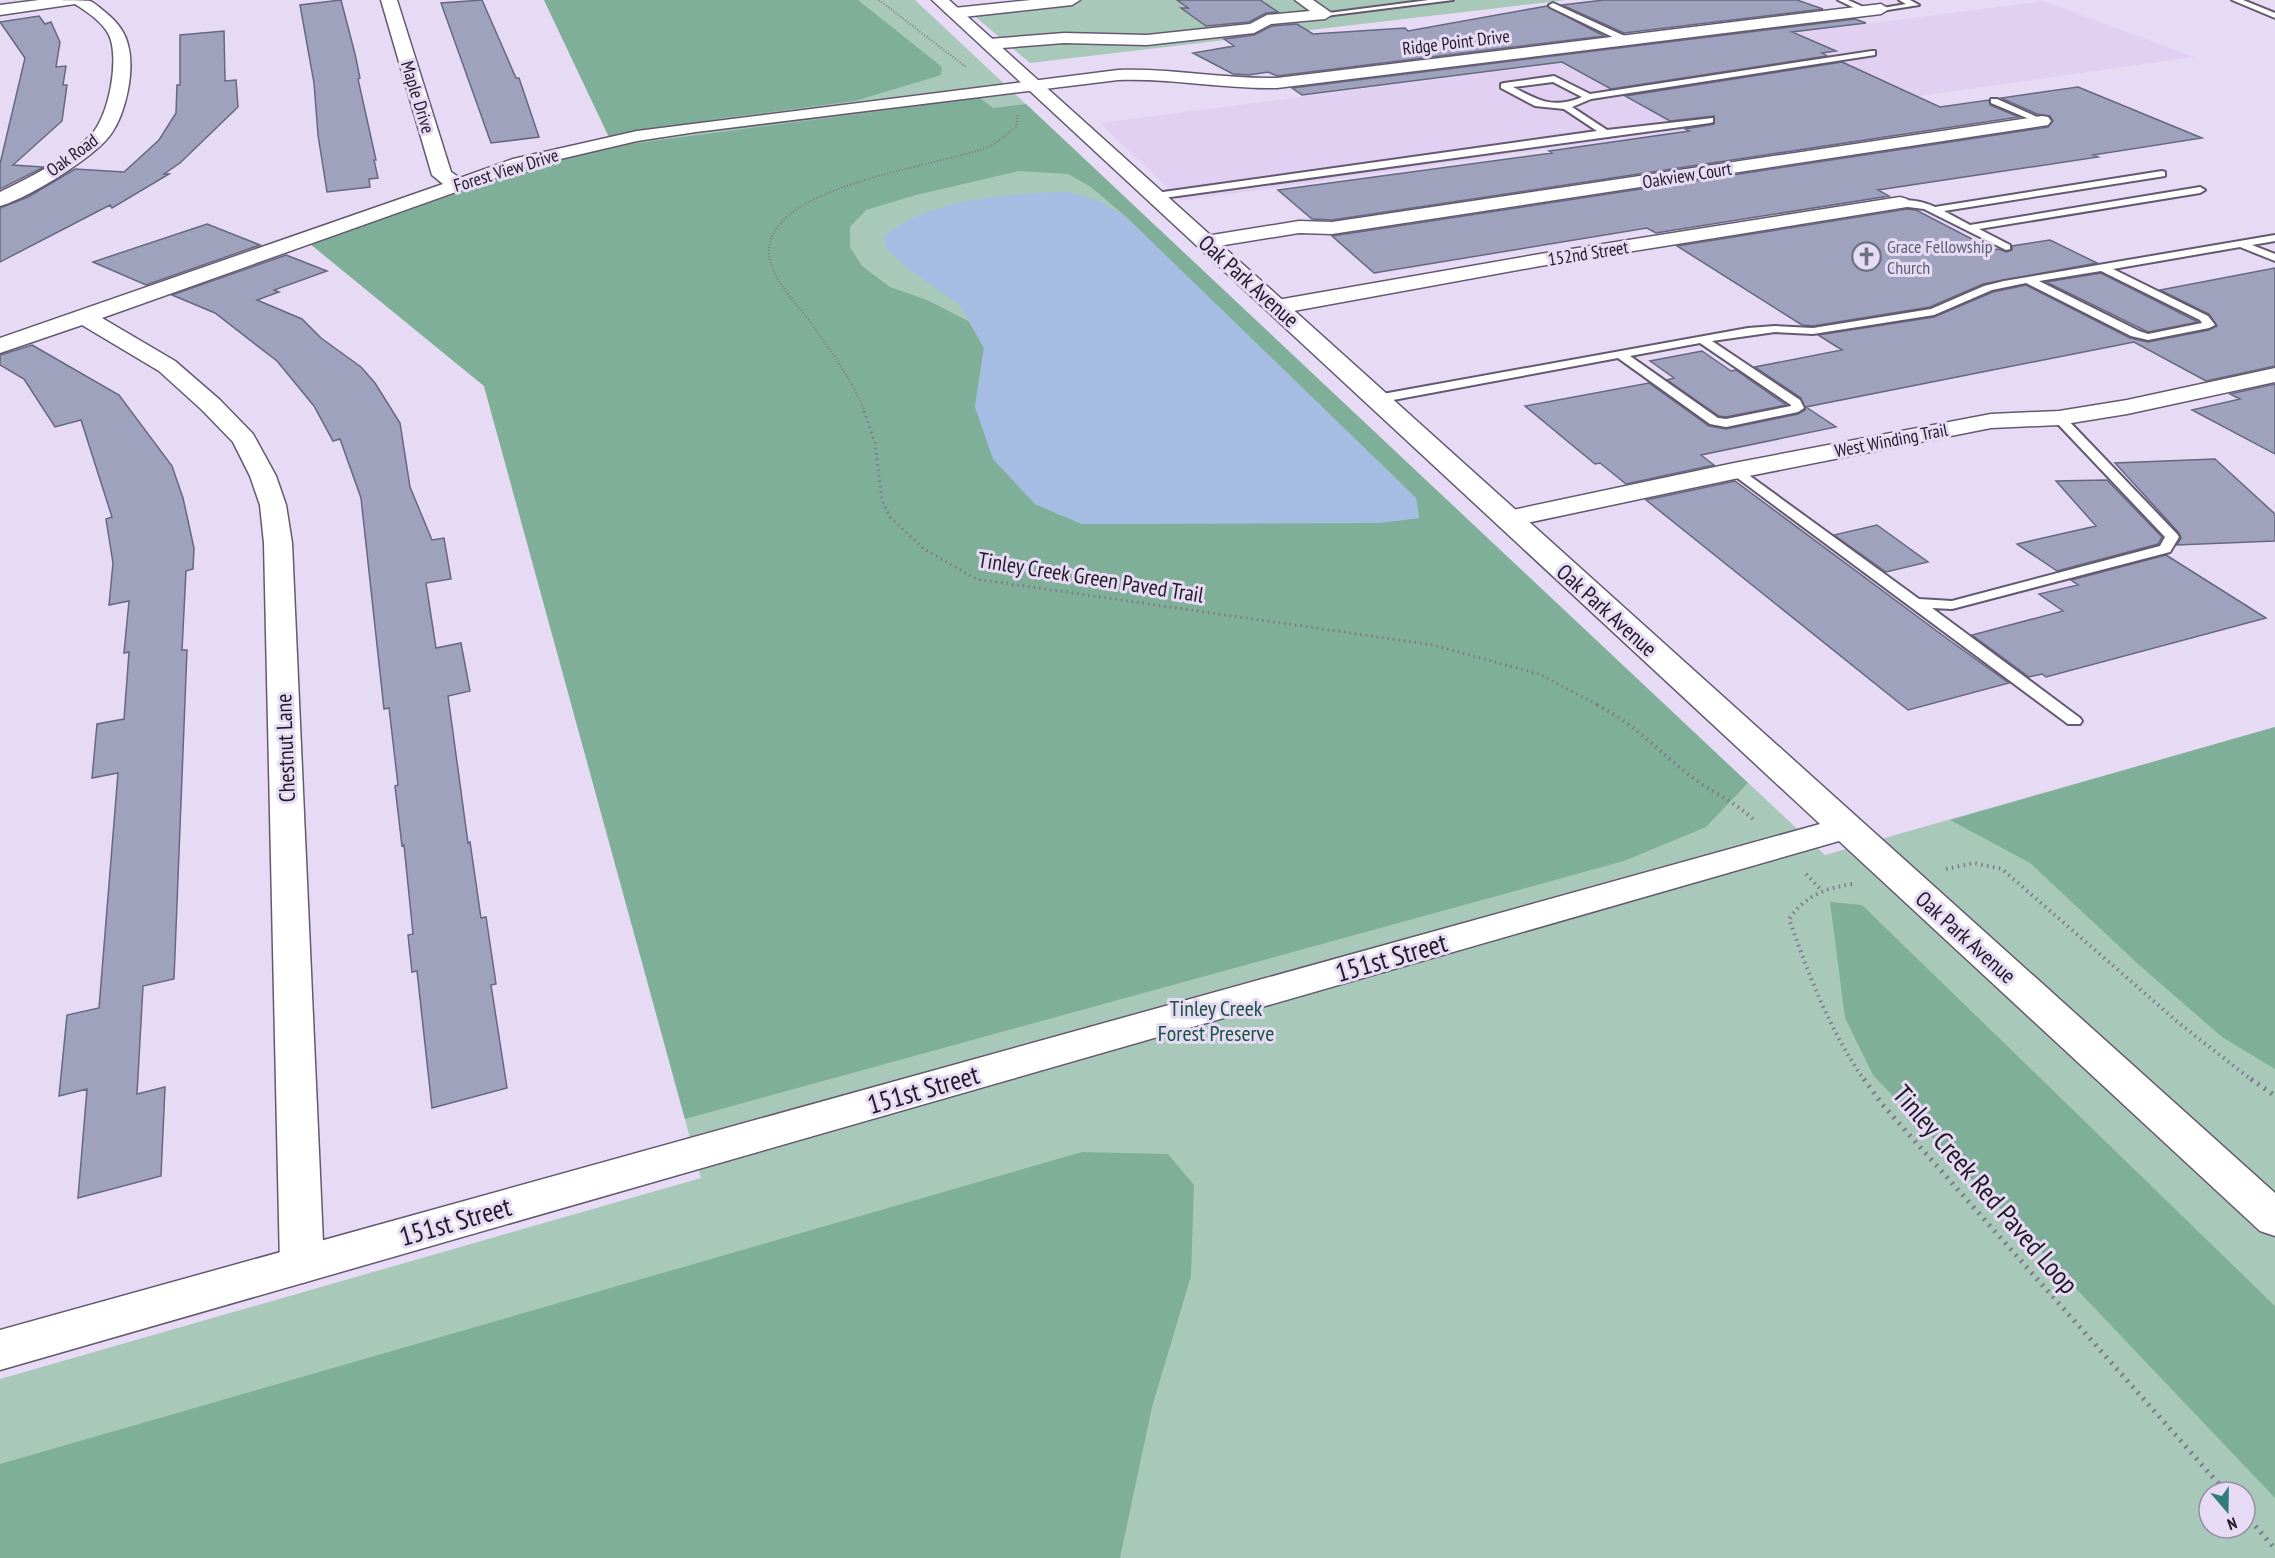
<svg xmlns="http://www.w3.org/2000/svg" width="2275" height="1558" viewBox="0 0 2275 1558" font-family="'PT Sans Narrow',sans-serif">
  <style>
    .built { fill: #e1d0f2 }
    .green { fill: #a8c9b9; fill-rule: evenodd }
    .forest { fill: #80af99; fill-rule: evenodd }
    .water { fill: #a5bde2 }
    .building { fill: #9fa2bd; stroke: #656880; stroke-width: 1.5 }
    .lines { fill: none; stroke-linecap: round; stroke-linejoin: round }
    .service-casing { stroke: #655970; stroke-width: 4 }
    .minor-casing { stroke: #655970; stroke-width: 3 }
    .tertiary-casing { stroke: #655970; stroke-width: 3 }
    .path-far3 { stroke: #80788a; stroke-width: 2; stroke-dasharray: 1 2; stroke-linecap: butt }
    .path-far2 { stroke: #80788a; stroke-width: 3; stroke-dasharray: 1.5 4; stroke-linecap: butt }
    .path-far1 { stroke: #80788a; stroke-width: 4; stroke-dasharray: 1.5 4.5; stroke-linecap: butt }
    .path { stroke: #80788a; stroke-width: 5; stroke-dasharray: 2 6; stroke-linecap: butt }
    .service { fill: #fff; fill-rule: evenodd }
    .minor { fill: #fff; fill-rule: evenodd }
    .tertiary { fill: #fff; fill-rule: evenodd }
    .labels { text-anchor: middle; dominant-baseline: central; stroke-width: 6; stroke-linejoin: round; paint-order: stroke }
    .far-street-label { font-size: 18px; fill: #1f1b24; stroke: #e7daf5 }
    .far-worship-label { font-size: 18px; fill: #5b616d; stroke: #e7daf5; text-anchor: start }
    .street-label { font-size: 22px; fill: #1f1b24; stroke: #e7daf5 }
    .park-label { font-size: 22px; fill: #17533d; stroke: #e7daf5 }
    .near-street-label { font-size: 27px; fill: #1f1b24; stroke: #e7daf5 }
  </style>
  <rect width="100%" height="100%" fill="#e7daf5"/>
  <path class="built" d="M2043,1l152,56 -1014,144 -81,-78z"/>
  <path class="green" d="M544,0h371l910,855 450,-128v831h-2275v-179l701,-201 -217,-792 -175,-143 206,-71 98,-26zM2209,1492h36v36h-36z
    M1041,0h525l-536,63 -65,-55z"/>
  <path class="forest" d="M544,0h314l84,67 -1,8 -86,26 -130,17 -116,19z
    M980,98l13,10 33,-4 722,679 -42,44 -82,34 -939,258 -201,-733 -175,-143 206,-71 99,-26zM1019,171l49,3 23,13 34,29 291,282 3,20 -41,5 -296,1 -47,-20 -60,-97 9,-59 -14,-26 -43,-22 -37,-13 -28,-21 -12,-19v-20l16,-17 50,-15z
    M2275,727v342l-53,-32 -84,-73 -108,-101 -80,-43z
    M1830,902l32,3 413,401v192l-402,-423 -28,-57z
    M1082,1152l86,2 26,31 -3,91 -39,131 -32,151h-1120v-94z"/>
  <path class="water" d="M1069,192l32,10 24,14 291,282 3,20 -41,5 -296,1 -47,-20 -42,-45 -18,-52 9,-59 -25,-44 -51,-35 -22,-20 -2,-13c46,-38 127,-43 185,-44z"/>
  <path class="building" d="M341,0l14,54 5,24 -2,1 18,81h-2l4,18 -9,1 1,8 -43,5 -9,-57 -4,-52 -14,-78z
    M482,0l34,78h3l20,59 -48,6 -50,-140z
    M1177,0h83l18,12 -12,1 -17,9 -43,4 -25,-18h7z
    M1604,0h193l26,9 -199,24 -62,-28z
    M1547,6l57,30 -327,40 -9,-4 -19,3 -16,-1 -40,-21 41,-7 -10,-7 30,-4 18,-9 25,-2 16,10 92,-6 3,3z
    M39,16l6,8 6,-2 9,20 -4,25 10,-1 -3,19h4l-5,36 -49,44 31,2 -44,22v-25l25,-106 -25,-36z
    M1855,19l11,4 -74,9 44,19 -14,2 5,3 -216,33 -49,-27 -260,33 -10,-7z
    M224,31l1,50 11,-1 2,27 -58,56 -16,11h5l-57,34 -2,-3 -110,57v-54l28,-11 47,-28 49,3 35,-32 17,-27 1,-28h3v-50z
    M1842,62l98,45 49,-7 1,5 29,12 -687,103 -20,-1 -34,-29 274,-37 -3,-2 140,-20 -4,-2 29,-5v-8l-44,5 -45,-25z
    M2078,87l124,51 -109,17 5,2 -220,33 11,6 -233,37 -9,-5 -273,45 -42,-37 716,-109 5,-6 -3,-5 -13,-2 -36,-16z
    M1907,209l9,1 77,40 5,-1 9,3 5,-2v-4l38,-6 47,23 -114,21 -53,23 -117,19 -11,-1 -125,-79z
    M207,224l53,21 -114,40 -53,-23z
    M286,255l41,16 -53,19 5,2 -22,8 45,19 19,19 40,29 14,16 25,40 10,64 22,53 12,-2 7,41 -25,4 10,65 25,-5 9,48 -22,5 20,147 2,-1 11,76 5,-1 10,67 -5,1 16,103 -75,20 -15,-137 -5,1 -4,-37 5,-1 -9,-89 -2,1 -7,-60 3,-1 -9,-77 -5,1 -23,-211 -21,-59 -7,2 -19,-35 -37,-45 -62,-48 -43,-18z
    M2275,268v98l-69,15 -72,-39 -328,65 30,20 -135,28 13,10 -88,19 -26,-21 -5,1 -70,-58 124,-23 60,43 17,3 72,-15 7,-4 -4,-12 -46,-31 87,-17 -24,-15 116,-18 59,-25 33,-7 104,53 18,4 61,-12 8,-4 -8,-12 -49,-24z
    M2101,273l97,49 -50,10 -102,-50z
    M32,345l87,50 53,71 11,32 11,50 -1,21 -7,2 -4,79h5l-13,329 -31,7 -6,108 28,-7 -4,89 -83,22 9,-109 -28,7 8,-81 32,-7 19,-235 -26,5 5,-54 27,-5 5,-67 -5,1 5,-52 -20,4 4,-42 -7,-44 6,-2 -31,-97 -26,7 -31,-48 -24,-14v-10z
    M1702,351l29,20 5,-1 50,35 -60,12 -7,-1 -52,-36 7,-2 -24,-17z
    M2275,384v70l-83,-44 48,-11 -10,-5z
    M2215,459l60,55v27l-98,4 4,-7 -2,-5 -64,-70z
    M2107,480l55,57 -4,7 -101,27 -40,-27 79,-18 -40,-45z
    M1735,481l214,159 60,43 -101,27 -262,-210z
    M1877,525l51,37 -42,10 -52,-37z
    M2166,555l100,63 -220,59 -4,-3 -13,3 -57,-42 91,-24 -24,-17 39,-9 -7,-5z"/>
  <g class="lines">
    <defs>
      <path id="service" d="M1429,0h24l-128,16 -4,-2z
        M1838,0h10l24,11 -7,2z
        M1899,0h11l9,5 -38,6 -4,-2 29,-5z
        M2232,0h11l32,13v5z
        M1553,3l76,35 1,2 -7,2 -73,-35 -1,-2z
        M1872,51h3v4l-284,44 -19,8 35,23 106,-12v4l-3,1 -554,76 -5,-3 5,-3 441,-62 -33,-22 -29,-3 -34,-18v-4l3,-1 50,-7 36,18zM1553,82l29,15c-29,12 -43,4 -69,-10z
        M1991,99h6l49,22 -7,2 -48,-20z
        M2162,171l3,1v4l-221,35 26,14 230,-38 5,3 -5,3 -221,36 31,16v4l-4,1 -82,-41 -24,-3 -5,-3c9,-6 30,-1 40,4z
        M2275,235v6l-23,4 23,9v7l-35,-14 -127,22 95,47 7,9 -6,3 -61,12 -17,-4 -105,-53 -34,7 -58,25 -121,19 -38,-2 -63,9 88,59 4,8 -6,4 -72,15 -16,-3 -92,-66 -241,45 -6,-4 6,-4 371,-67 27,-2 38,2 118,-19 53,-23 20,-5zM2101,271l99,49 2,3 -54,11 -9,-3 -100,-50zM1700,343l91,62v1l-65,13 -8,-1 -88,-62z
        M2059,414l4,1 114,119 2,3 -9,15 -218,57 -20,-1 148,110 2,3 -2,3h-12l-340,-253 1,-3h10l180,131 33,2 208,-55 5,-9 -110,-116 -2,-3 2,-3z"/>
      <path id="minor" d="M39,0c12,0 40,0 51,1 5,2 10,7 15,11 10,8 20,19 23,33 7,25 -2,68 -17,89 -16,23 -84,65 -111,72v-14c31,-15 65,-32 90,-56 19,-18 30,-78 19,-101 -7,-14 -22,-23 -34,-31l-75,11v-10z
        M381,0h16l54,172 9,6 53,-19 124,-28 481,-61c53,-2 106,9 159,8l604,-74 8,5 -8,5 -604,74c-53,1 -106,-10 -159,-8l-422,52 -59,9 -111,26 -424,151 73,43 45,39 33,34 23,42 10,29 6,38 32,722 -6,13 -16,5 -16,-5 -6,-13 -16,-722 -4,-38 -10,-29 -17,-34 -31,-32 -43,-39 -77,-46 -82,28v-15l443,-154 -11,-9z
        M1031,0h49l-8,5 -118,13 -8,-5 8,-5z
        M1295,0h18l20,14 -8,5 -54,5 -17,9 -107,12 -83,-2 -75,6 -8,-5 8,-5 75,-6 83,2 103,-11 17,-9 43,-4z
        M2042,116l6,1 3,4 -3,4 -716,109 -33,-1 -93,15 -7,-2 -3,-4 3,-4 7,-2 93,-15 33,1z
        M1900,197l7,2 3,4 -3,4 -367,59 -263,48 -8,-2 -3,-5 3,-5 8,-2 263,-46z
        M2275,368v14l-148,32 -68,11 -68,3 -257,51 -226,48 -10,-2 -4,-6 4,-6 10,-2 226,-48 257,-49 68,-3 68,-11z"/>
      <path id="tertiary" d="M932,0h17l1326,1193v43l-15,-5 -421,-390 -1839,529v-40l1820,-506z"/>
    </defs>
    <use href="#service" class="service-casing"/>
    <use href="#minor" class="minor-casing"/>
    <use href="#tertiary" class="tertiary-casing"/>
    <path class="path-far3" d="M879,0l87,67
      M865,412c-14,-34 -35,-63 -57,-93 -12,-16 -29,-33 -36,-52 -30,-81 172,-100 218,-121 10,-5 18,-13 26,-19l2,-13"/>
    <path class="path-far2" d="M864,411l11,32 7,57 8,17 34,32 52,30 457,66 106,29 61,32"/>
    <path class="path-far1" d="M1597,705c42,21 66,52 103,78 18,12 37,21 53,36
      M1946,869l28,-6 28,6 178,155 73,57
      M1806,874l15,16
      M1852,884c-28,5 -46,11 -63,35 20,56 41,113 76,162"/>
    <path class="path" d="M1864,1079l18,25 344,388
      M2251,1079l24,17
      M2245,1514l30,35"/>
    <use href="#service" class="service"/>
    <use href="#minor" class="minor"/>
    <use href="#tertiary" class="tertiary"/>
  </g>
  <defs>
    <symbol id="church-ring" viewBox="-11 -11 22 22"><circle r="9.5" fill="#e7daf5" stroke="#6b7280" stroke-width="1.5"/><path d="M-1.2-6h2.4v3.5h3.3v2.4h-3.3V6h-2.4V-.1h-3.3v-2.4h3.3Z" fill="#6b7280"/></symbol>
  </defs>
  <g fill-rule="evenodd">
    <use href="#church-ring" x="1850" y="240" width="33" height="33"/>
  </g>
  <g class="labels">
    <g class="far-street-label">
      <text transform="translate(1456 42) rotate(-7)">Ridge Point Drive</text>
      <text transform="translate(418 97) rotate(73)">Maple Drive</text>
      <text transform="translate(72 155) rotate(-36)">Oak Road</text>
      <text transform="translate(506 170) rotate(-17)">Forest View Drive</text>
      <text transform="translate(1687 175) rotate(-9)">Oakview Court</text>
      <text transform="translate(1588 253) rotate(-9)">152nd Street</text>
      <text transform="translate(1891 440) rotate(-11)">West Winding Trail</text>
    </g>
    <g class="far-worship-label">
      <text x="1887" y="246">Grace Fellowship<tspan x="1887" dy="21">Church</tspan></text>
    </g>
    <g class="street-label">
      <text transform="translate(1249 281) rotate(42)">Oak Park Avenue</text>
      <text transform="translate(1091 577) rotate(9)">Tinley Creek Green Paved Trail</text>
      <text transform="translate(1607 610) rotate(42)">Oak Park Avenue</text>
      <text transform="translate(285 748) rotate(-92)">Chestnut Lane</text>
      <text transform="translate(1966 937) rotate(42)">Oak Park Avenue</text>
    </g>
    <g class="park-label">
      <text x="1216" y="1008">Tinley Creek<tspan x="1216" dy="25">Forest Preserve</tspan></text>
    </g>
    <g class="near-street-label">
      <text transform="translate(1391 957) rotate(-16)">151st Street</text>
      <text transform="translate(923 1089) rotate(-16)">151st Street</text>
      <text transform="translate(1986 1189) rotate(49)">Tinley Creek Red Paved Loop</text>
      <text transform="translate(455 1221) rotate(-16)">151st Street</text>
    </g>
  </g>
  <g transform="translate(2227 1510) rotate(160)"><circle r="28" fill="#e7daf5" stroke="#978ea1" stroke-width="1.5"/>
  <path d="M0-4.5L10 22L0 15L-10 22Z" fill="#317b7c"/>
  <text y="-9" font-size="16" font-weight="bold" text-anchor="middle" fill="#1f1b24">N</text>
  </g>
</svg>
